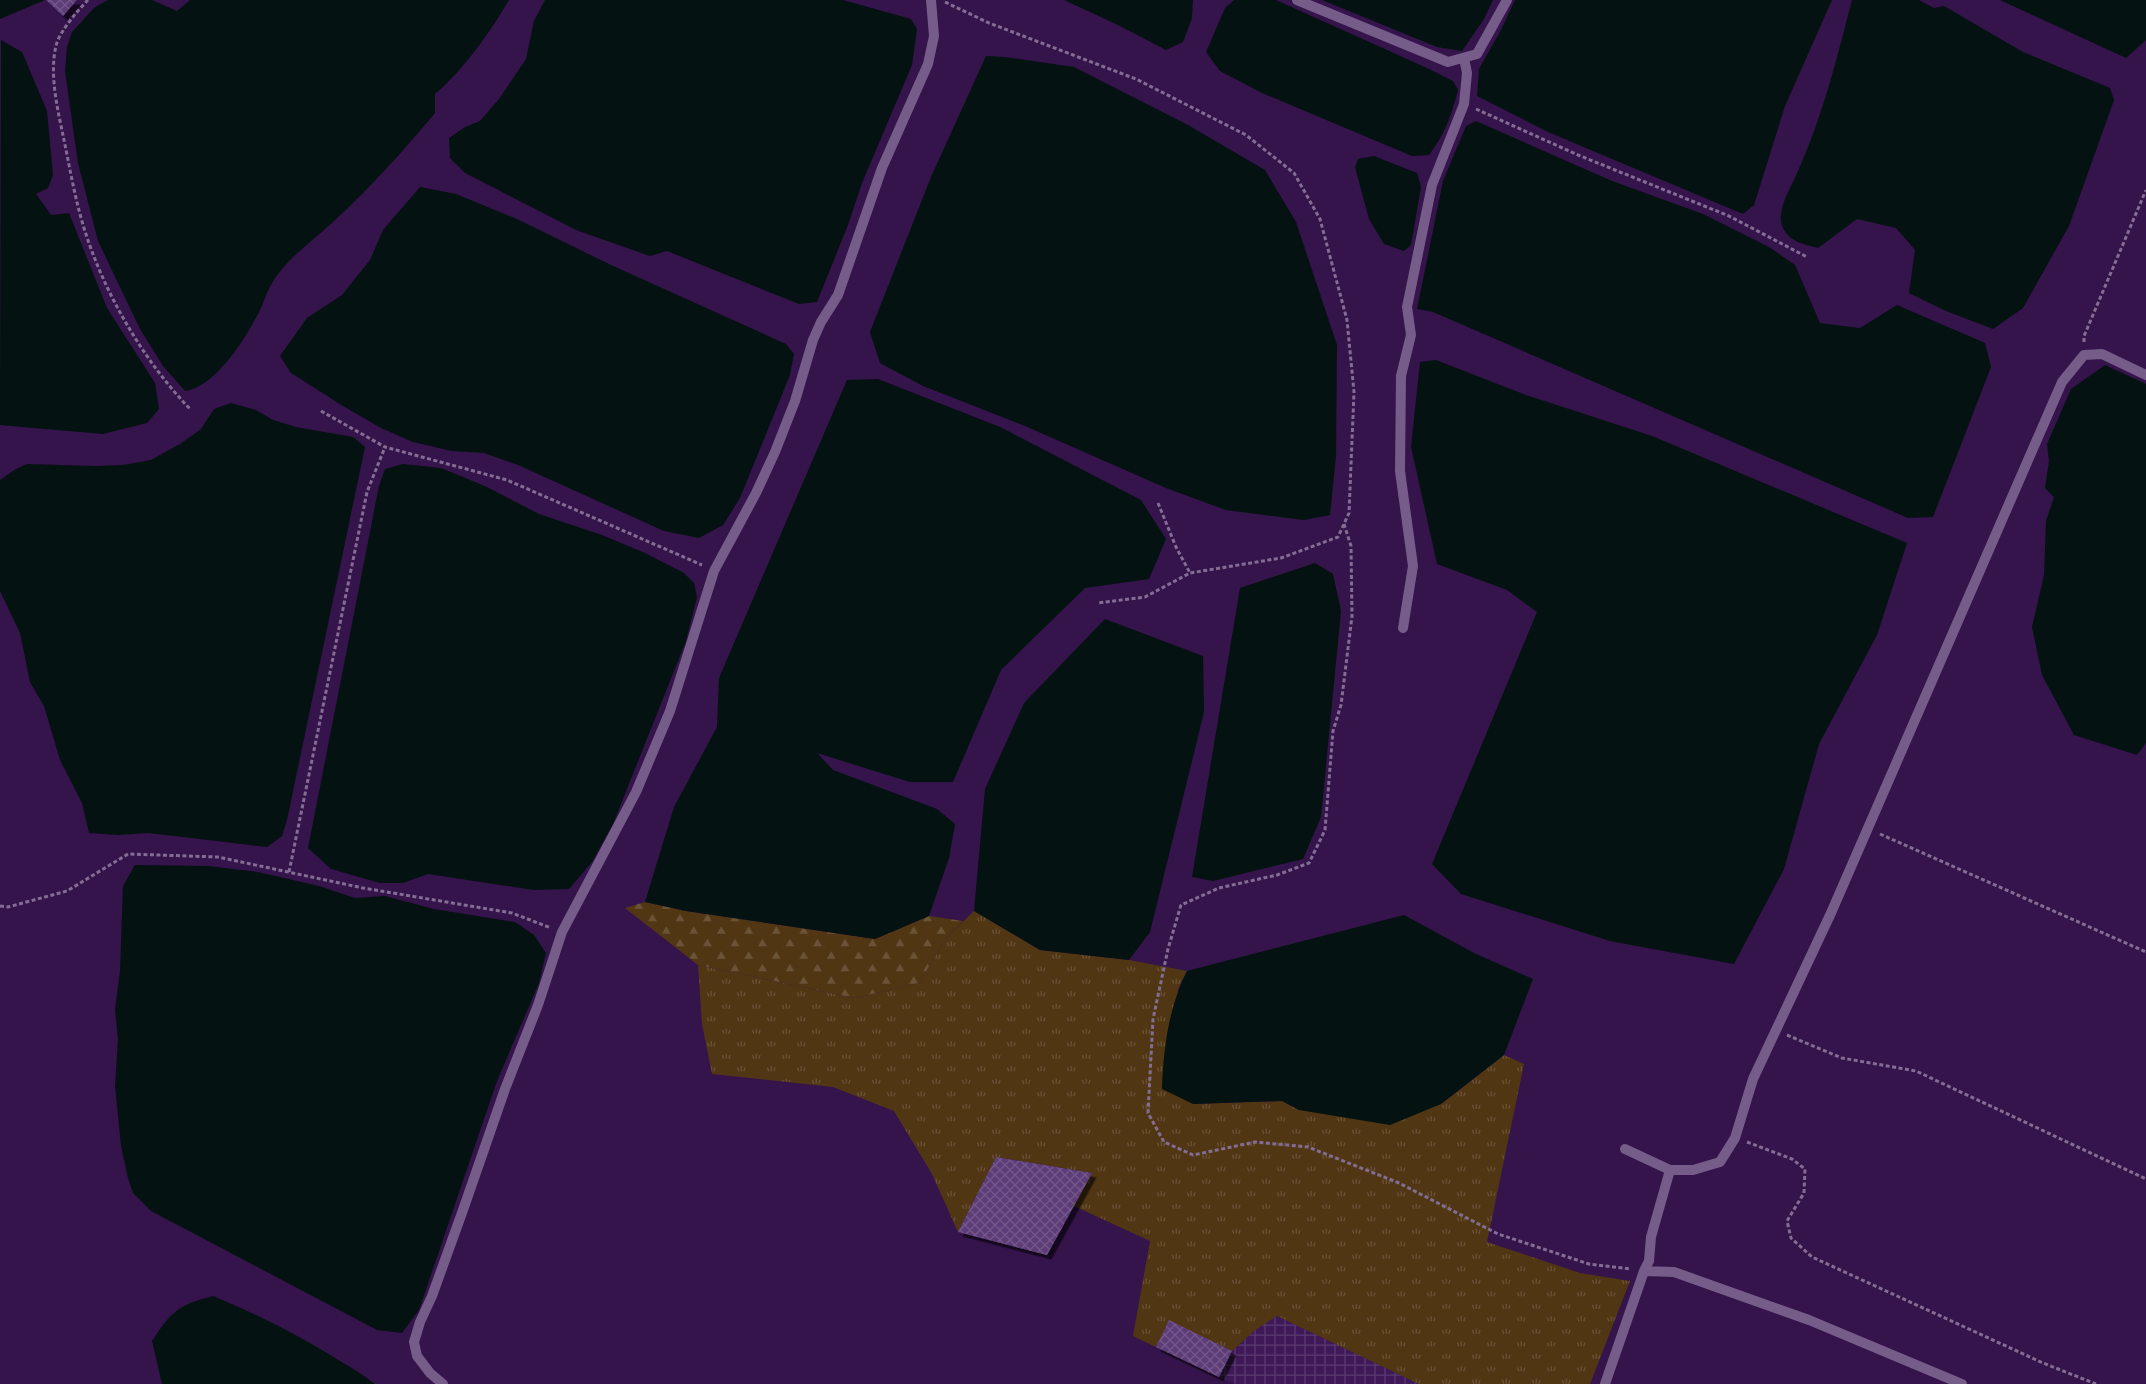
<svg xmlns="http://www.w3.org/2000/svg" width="2146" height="1384" viewBox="0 0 2146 1384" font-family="'IBM Plex Sans',sans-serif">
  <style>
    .industrial { fill: url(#industrial-grid) }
    .grass { fill: url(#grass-tufts) }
    .forest { fill: url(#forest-firs) }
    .water { fill: #041211 }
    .building { fill: url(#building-cross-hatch); filter: url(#shadow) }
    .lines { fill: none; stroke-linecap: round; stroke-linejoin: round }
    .path { stroke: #846d94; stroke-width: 3; stroke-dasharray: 4 2.5; stroke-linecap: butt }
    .service { stroke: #755c89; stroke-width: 10 }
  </style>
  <defs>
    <pattern id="industrial-grid" width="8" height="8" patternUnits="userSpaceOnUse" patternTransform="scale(1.25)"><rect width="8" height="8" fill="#3e1857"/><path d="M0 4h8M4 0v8" fill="none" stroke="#5a3a70"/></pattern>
    <pattern id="grass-tufts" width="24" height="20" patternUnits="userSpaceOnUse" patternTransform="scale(1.25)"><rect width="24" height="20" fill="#513614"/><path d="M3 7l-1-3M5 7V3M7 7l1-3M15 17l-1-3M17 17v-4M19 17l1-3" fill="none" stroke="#6a5337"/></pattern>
    <pattern id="forest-firs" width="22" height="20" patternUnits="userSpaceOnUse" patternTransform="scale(1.25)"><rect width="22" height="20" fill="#513614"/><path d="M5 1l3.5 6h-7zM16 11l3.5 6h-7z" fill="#6a5337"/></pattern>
    <pattern id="building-cross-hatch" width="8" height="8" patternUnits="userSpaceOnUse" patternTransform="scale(1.25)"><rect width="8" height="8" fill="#5d3c77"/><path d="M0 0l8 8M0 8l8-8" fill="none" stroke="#75588b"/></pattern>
    <filter id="shadow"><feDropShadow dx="4.5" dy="4.5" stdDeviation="0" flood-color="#0009"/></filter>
  </defs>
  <rect width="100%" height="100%" fill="#35134b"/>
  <path class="industrial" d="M1277,1316l142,68h-184l-16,-7 13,-26 23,-21z"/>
  <path class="grass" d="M974,911l66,39 89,10 58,11 -9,18 15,115 89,-3 17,9 142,-6 63,-49 20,9 -37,178 93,31 50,8 -40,103h-171l-142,-68 -22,14 -23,21 -63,-30 -13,26 -23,-11 17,-95 -76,-35 18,-33 -96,-16 -38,75 -26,-58 -38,-63 -61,-24 -121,-13 -10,-50 -4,-59 157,33 64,-15 28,-46z"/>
  <path class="forest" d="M645,902l41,9 189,28 54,-23 34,5 -16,16 -28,46 -64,15 -157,-33 -73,-57z"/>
  <path class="water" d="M0,0h45l-45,19z
    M108,0h44l25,11 13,-11h319c-21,35 -43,67 -74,94v19c-32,38 -64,74 -101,108 -22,21 -48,37 -63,64 -5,8 -7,17 -11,25 -13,26 -44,77 -75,81l-22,-25 -23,-37 -42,-88 -20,-78 -13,-92 2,-24 5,-15 23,-25z
    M545,0h298l68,19 6,10 -5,36 -50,118 -14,42 -31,77 -18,2 -132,-53 -17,5 -74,-26 -111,-57 -15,-15 -1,-20 16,-11 15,-6 19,-22 27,-40 8,-38z
    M1064,0h129l-1,18 -9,24 -17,8 -48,-25z
    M1234,0h42l151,68 26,13 5,9c-6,24 -14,46 -29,65l-17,1 -150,-63 -42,-22 -14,-19 19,-44z
    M1322,0h171l-9,19 -22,32 -25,-4z
    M1515,0h317l-47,106 -31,99 -11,9 -195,-82 -71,-36 2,-27 22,-39z
    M1852,0h67l15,8 10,-2 79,46 87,36 4,12 -45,126 -46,82 -30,21 -47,-18 -37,-18 6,-43 -19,-22 -39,-9 -39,29c-14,-4 -27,-5 -35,-20 -7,-14 4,-34 10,-46 28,-59 43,-120 59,-182z
    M2000,0h146v40l-20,18z
    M1,40l21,12 25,59 6,64 -5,13 -12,6 15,21 18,-2 38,95 48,75 4,26 -12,14 -44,11 -103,-9z
    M986,56l19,1 69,10 114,58 77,45 31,52 41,123 -1,111 -6,59 -26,5 -78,-10 -60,-22 -141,-62 -102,-40 -43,-23 -10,-31 61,-155z
    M1476,121l136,60 91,33 66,33 26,18 25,58 40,5 37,-23 88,38 6,24 -58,150 -25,1 -475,-206 -16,-3 26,-128 23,-55z
    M1374,156l43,17 4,14 -10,58 -7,6 -20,-7 -15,-25 -14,-52 3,-8z
    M420,187l36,7 61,25 94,46 175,79 8,10 -4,21 -50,123 -17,27 -24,13 -35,-7 -146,-66 -34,-12 -32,-2 -39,-9 -32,-14 -38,-22 -52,-33 -11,-17 27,-38 35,-23 28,-35 13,-30z
    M1436,360l90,35 126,41 255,107 -30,92 -58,109 -35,125 -50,95 -124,-23 -149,-47 -29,-30 105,-252 -30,-22 -70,-26 -26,-117 9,-85z
    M2105,365l41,19v359l-9,12 -63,-20 -32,-60 -10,-48 12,-52 2,-54 8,-24 -9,-9 4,-27 -2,-17 24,-55z
    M878,379l122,48 141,73 25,39 -17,40 -64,9 -84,82 -48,112h-43l-93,-29 16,17 104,39 18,15 -6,34 -20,58 -54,23 -189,-28 -41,-9 29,-95 43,-80 2,-49 128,-298z
    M231,403l25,7 17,10 23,7 57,10 12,10 -78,373 -5,16 -15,11 -118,-14 -31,2 -29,-2 -7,-30 -22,-43 -16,-54 -14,-24 -10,-49 -20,-42v-111l16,-11 11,-5 69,2 27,-1 28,-5 29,-16 21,-15 13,-20z
    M403,464l38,4 46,19 52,27 63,21 43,18 39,20 10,10 3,14 -11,44 -73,183 -21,38 -23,27 -35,1 -106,-16 -25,9h-23l-49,-14 -23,-21 71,-362 6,-17z
    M1315,563l18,11 8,37 -20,206 -18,42 -90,22 -21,-4 48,-289z
    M1105,619l98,37 1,56 -54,220 -21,28 -89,-10 -66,-39 11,-122 39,-86z
    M135,865l73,1 50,6 61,14 36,12 30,-2 49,13 81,13 19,13 12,18 -7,30 -42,98 -78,229 -17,23 -25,-3 -226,-119 -18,-18 -5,-15 -7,-32 -6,-60 3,-47 -3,-29 5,-39 3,-85z
    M1404,915l70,38 59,26 -29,76 -63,49 -51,21 -91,-15 -17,-9 -89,3 -31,-15c1,-39 7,-83 25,-118z
    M213,1296c39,16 77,35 114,57 16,10 33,19 48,31h-213l-10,-43c20,-30 26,-36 61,-45z"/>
  <path class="building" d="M46,0h31l-14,16z
    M996,1157l96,16 -45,82 -89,-23z
    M1169,1320l63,31 -13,26 -63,-30z"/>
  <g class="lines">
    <path class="path" d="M88,0c-10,10 -29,32 -32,46 -7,29 2,65 8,94 6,29 11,59 20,88 20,65 59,132 106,181
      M945,2l44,21 147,56 110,56 48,38 26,46 27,101 7,72 -5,121 -11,24 -57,21 -91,15 -45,24 -47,6
      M1476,109l102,46 151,61 78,41
      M2084,342v-6l62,-146
      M321,411l64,36 122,33 195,85
      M1158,503l18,44 14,26
      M1344,524l7,22 1,70 -11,89 -8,26 -8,99 -16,33 -32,12 -58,13 -38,17 -13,44 -15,70 -5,94 16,29 29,13 62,-13 53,5 91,36 99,51 91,30 42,5
      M1880,834l266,118
      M289,872l78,-380 18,-45
      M0,906l8,1 59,-16 61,-37 90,3 145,31 149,25 39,15
      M1787,1035l55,23 74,13 230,108
      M1747,1142l45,17 13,10 -1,24 -17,28 4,17 21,19 231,106 53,21"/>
    <path class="service" d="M1297,0l151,62 29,-8 30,-54
      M1403,628l10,-62 -13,-95 1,-95 10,-41 -4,-28 25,-122 32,-81 3,-31 -3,-15
      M1625,1149l45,21h23l27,-8 15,-24 18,-59 78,-166 231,-531 22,-27 18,-1 44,21
      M1644,1271l30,1 135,48 153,64
      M443,1384l-13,-11 -13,-17 -3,-14 6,-20 12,-26 31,-86 42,-121 33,-84 24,-73 74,-140 34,-81 44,-140 42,-78 19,-41 20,-51 18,-61 8,-18 17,-27 44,-127 46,-104 6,-28 -3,-36
      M1605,1384l39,-113 5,-10 2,-24 19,-67"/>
  </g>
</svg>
